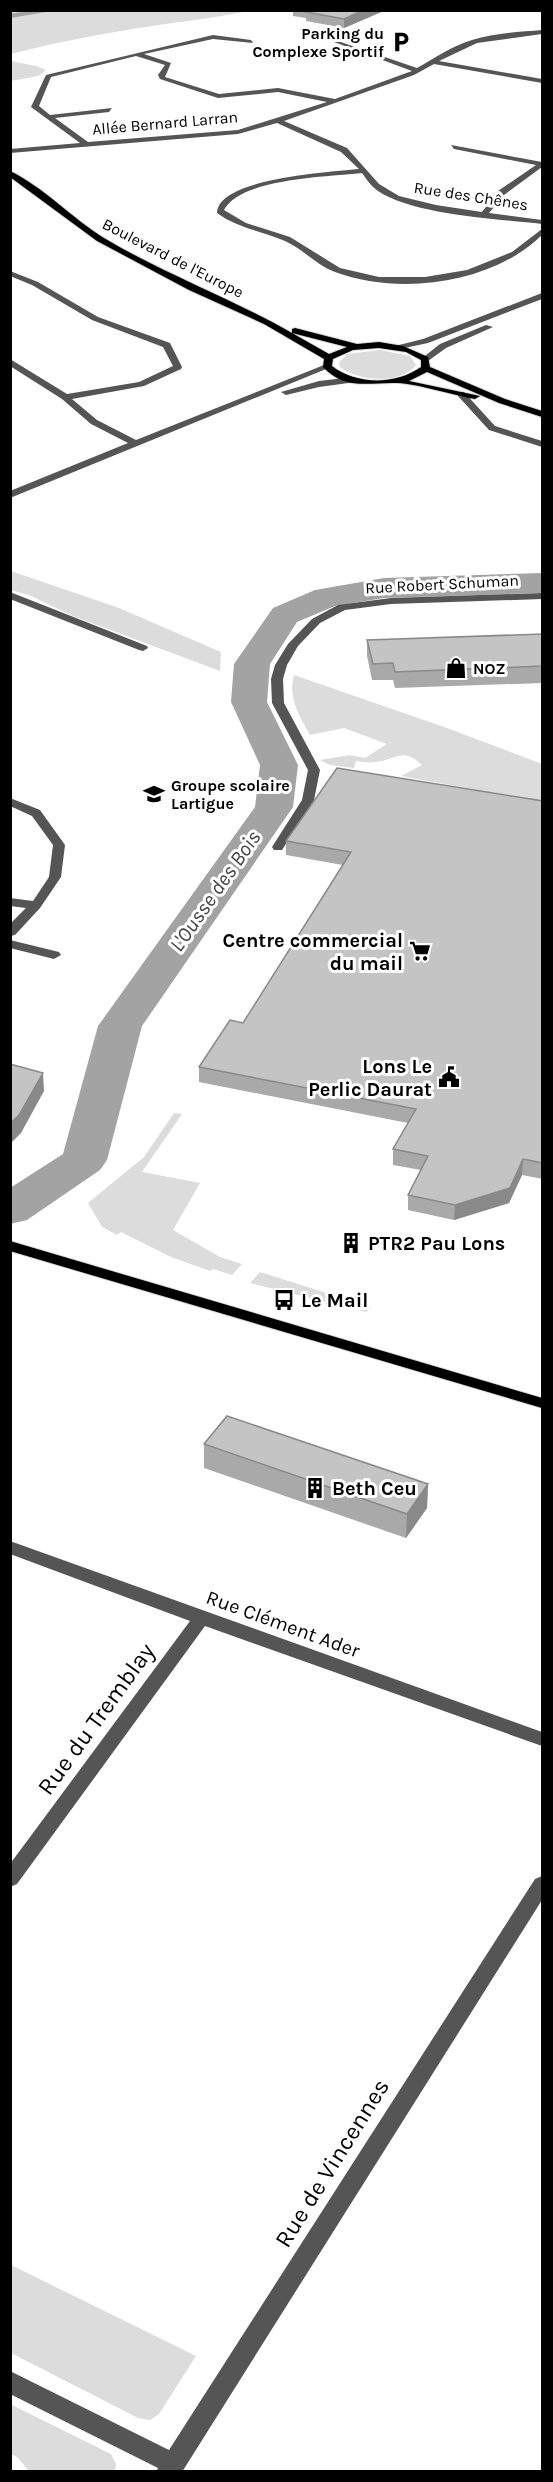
<svg xmlns="http://www.w3.org/2000/svg" width="553" height="2482" viewBox="0 0 553 2482" font-family="Karla,sans-serif">
  <style>
    .green { fill: #dcdcdc }
    .lines { fill: none; stroke-linecap: round; stroke-linejoin: round }
    .stream { stroke: #a3a3a3; stroke-width: 4 }
    .river { fill: #a3a3a3; fill-rule: evenodd }
    .major-casing { stroke: #dbdbdb; stroke-width: 2 }
    .minor { fill: #555; fill-rule: evenodd }
    .major { fill: #000; fill-rule: evenodd }
    .wall { fill: #a9a9a9 }
    .shaded-wall { fill: #898989 }
    .building { fill: #c4c4c4; stroke: #898989; stroke-width: 1.5 }
    .labels { text-anchor: middle; dominant-baseline: central; stroke-width: 6; stroke-linejoin: round; paint-order: stroke }
    .far-poi-label { font-size: 16px; font-weight: bold; fill: #000; stroke: #fff; text-anchor: start }
    .far-street-label { font-size: 16px; fill: #000; stroke: #fff }
    .poi-label { font-size: 20px; font-weight: bold; fill: #000; stroke: #fff; text-anchor: start }
    .street-label { font-size: 20px; fill: #000; stroke: #fff }
    .water-label { font-size: 21px; font-style: italic; fill: #444; stroke: #fff }
    .near-street-label { font-size: 24px; fill: #000; stroke: #fff }
  </style>
  <rect width="100%" height="100%" fill="#fff"/>
  <path class="green" d="M11,10h237v1c-32,7 -63,10 -96,15 -47,7 -95,16 -141,28z
    M11,61l25,5 10,4 -8,6 -27,5z
    M380,350l30,6 6,9c-15,20 -59,16 -76,2l-1,-4 8,-9z
    M11,571l108,37 102,44 -1,19 -147,-55 -42,-20 -20,-6z
    M294,675l153,53 95,36v38l-141,-26 21,-11c-20,-18 -24,-6 -46,-3 -6,1 -13,0 -20,-1l-2,7 -24,-3 -10,-5 30,-5 15,3 22,-14 -43,-16 -34,7c-11,-20 -22,-36 -16,-60z
    M174,1113l8,1 -40,58 58,11 -27,47 47,27 22,7 -10,11 -19,-6 -3,2 -39,-14 -50,-25 -4,3 -15,-8 -14,-24 56,-46z
    M260,1272l111,35 -5,5 -116,-29z
    M11,2265l185,91 -37,58 -9,6 -12,-2 -127,-65z
    M10,2404l101,50 5,10 -1,7h-86l-12,-14 -6,-3z"/>
  <g class="lines">
    <path class="stream" d="M10,16l36,-6"/>
    <path class="river" d="M542,573v20l-158,5 -49,8 -38,16 -27,42 -3,38 31,63 -5,42 -151,219 -35,134 -7,10 -73,50 -17,4v-36l53,-34 35,-128 157,-219 5,-42 -29,-63 3,-38 39,-56 42,-18 69,-12z"/>
    <defs>
      <path id="major" d="M10,171c32,15 63,48 94,67 60,36 127,60 188,95v-4l3,-1 62,16 22,-2 24,4 25,11 2,10 75,32 37,12v6l-43,-14 -72,-31 -18,9 71,15 -5,3c-22,-4 -57,-15 -78,-16 -27,-1 -52,8 -74,-16l1,-8 -60,-35 -75,-34 -92,-49 -87,-64zM292,333l55,14 -18,7zM379,348l27,4 15,8v7c-25,18 -65,18 -89,-1l1,-7 20,-9z
        M10,1241l532,157v10l-532,-157z"/>
    </defs>
    <use href="#major" class="major-casing"/>
    <path class="minor" d="M542,30v4l-65,9 -38,18 103,18v4l-108,-19 -20,11 -130,46 63,27 32,36 20,12 37,9 46,7 16,-21 38,-26 -82,-16 -3,-4 91,17v5l-38,28 -15,18 53,7v4c-44,-5 -128,-9 -164,-33 -7,-5 -11,-11 -16,-18 -34,4 -121,5 -138,37l22,13 44,14 50,31 39,9h46l42,-7 45,-18 30,-23v6c-50,49 -142,61 -207,37 -19,-7 -32,-23 -50,-31 -23,-10 -48,-13 -68,-28 1,-35 114,-41 142,-44l-18,-17 -64,-29 -39,11 -228,19v-4l70,-6 -49,-36 15,-32 167,-40 38,5 2,3 -40,-4 -69,15 27,9 -6,14 54,17 59,-6 57,11 77,-28 -86,-32v-2l91,31c18,-10 35,-22 55,-28 22,-7 47,-8 70,-10zM136,56l29,9 -7,10 2,4 58,19 60,-6 49,10 -89,28 -150,12 -33,-24 54,-6 3,-4 -62,7 -11,-9 12,-29z
      M10,271l28,11 60,35 72,26 12,24 -1,2 -37,17 -72,13 25,21 39,20 188,-75 7,2 -321,131v-7l118,-48 -37,-19 -29,-25 -52,-33v-7l57,35 72,-12 34,-16 -10,-19 -71,-27 -60,-35 -22,-9z
      M542,293v6l-114,44 -33,7 -4,-3 32,-8z
      M486,325l7,2 -47,21 -18,13 -7,-2 19,-15z
      M353,377l5,3 -2,2 -37,5 -33,8 -5,-3 38,-11z
      M458,392h6l31,34 47,15v6l-53,-17 -31,-34z
      M10,592l137,54 1,2 -5,3 -4,-1 -129,-51z
      M542,593v6l-151,5 -46,6 -25,13 -22,23 -11,19 -4,14 1,24 36,67 -6,30 -32,50h-8l-2,-3 30,-47 6,-30 -36,-67 -1,-24 4,-14 13,-21 24,-25 26,-14 53,-7z
      M10,798l30,12 25,35 -4,32 -21,31 -25,27 -5,1v-12l16,-16 -16,-2v-8l23,3 16,-24 4,-32 -21,-29 -22,-10z
      M10,940l49,12 2,3 -7,4 -44,-11z
      M10,1541l532,191v14l-337,-120 -188,258 -7,3v-23l180,-243 -180,-67z
      M542,1876v24l-360,572h-26l2,-4 -148,-74v-23l159,79 366,-571z"/>
    <use href="#major" class="major"/>
  </g>
  <path class="wall" d="M293,10h93l-42,18 -38,-7v-3l-13,-2z
    M543,634v49l-148,5 -2,-8h-21l-5,-24v-16z
    M543,801v378l-21,-4 -13,28 -55,17 -46,-10v-15l13,-25 -28,-5v-16l15,-26 -209,-41v-15l44,-44 100,-158 -57,-10v-14z
    M204,1444l224,40 -1,24 -21,30 -202,-70z"/>
  <path class="shaded-wall" d="M364,10h22l-42,18v-9z
    M43,1073l1,18 -23,42 -11,11v-20z
    M523,1159l-1,16 -13,28 -55,17 1,-15z
    M428,1484l-1,24 -21,30 1,-24z"/>
  <path class="building" d="M310,10h54l-20,9 -38,-7z
    M543,634v32l-148,6 -2,-9 -20,1 -6,-24z
    M337,768l206,33v362l-20,-4 -13,29 -55,17 -47,-10 20,-39 -35,-7 23,-40 -217,-42 31,-47 13,3 108,-171 -65,-11z
    M10,1064l33,9 -24,42 -9,9z
    M227,1416l201,68 -21,30 -203,-70z"/>
  <defs>
    <symbol id="parking-bare" viewBox="-9 -9 18 18"><path d="M-3.5-5.5H1a3.5 3.5 0 0 1 0 7H-1V5.5H-3.5ZM-1-3.4V-.6H.8a1.4 1.4 0 0 0 0-2.8Z" fill="#000" stroke="#fff" stroke-width="2.5" paint-order="stroke"/></symbol>
    <symbol id="shop-bare" viewBox="-9 -9 18 18"><path d="M-5-2.5h2.3a2.7 3.5 0 0 1 5.4 0H5L5.5 6h-11ZM-1.5-2.5h3a1.5 2.3 0 0 0-3 0Z" fill="#000" stroke="#fff" stroke-width="2.5" paint-order="stroke"/></symbol>
    <symbol id="school-bare" viewBox="-9 -9 18 18"><path d="M0-5L7-2L0 1L-7-2ZM-4 1L0 2.5L4 1V4Q0 6-4 4Z" fill="#000" stroke="#fff" stroke-width="2.5" paint-order="stroke"/></symbol>
    <symbol id="supermarket-bare" viewBox="-9 -9 18 18"><path d="M-6-5.5h2.5l.6 2H6L4.5 2H-2.5L-4.4-4H-6ZM-1.5 3.2a1.3 1.3 0 1 0 .1 0ZM3 3.2a1.3 1.3 0 1 0 .1 0Z" fill="#000" stroke="#fff" stroke-width="2.5" paint-order="stroke"/></symbol>
    <symbol id="civic-bare" viewBox="-9 -9 18 18"><path d="M-.6-6.5H3V-4.5H.6V-3L4-1V1h2V6H-6V1h2V-1L-.6-3ZM-1.2 2.5V6h2.4V2.5Z" fill="#000" stroke="#fff" stroke-width="2.5" paint-order="stroke"/></symbol>
    <symbol id="building-bare" viewBox="-9 -9 18 18"><path d="M-4-6H4V6H1V3H-1V6H-4ZM-2.5-4.3h1.7v1.8h-1.7ZM.8-4.3h1.7v1.8H.8ZM-2.5-1h1.7V.8h-1.7ZM.8-1h1.7V.8H.8Z" fill="#000" stroke="#fff" stroke-width="2.5" paint-order="stroke"/></symbol>
    <symbol id="bus-bare" viewBox="-9 -9 18 18"><path d="M-5-6H5V4H4V6H2V4H-2V6H-4V4H-5ZM-3.5-4V0h7V-4ZM-3.5 1.2v1.5H-2V1.2ZM2 1.2v1.5H3.5V1.2Z" fill="#000" stroke="#fff" stroke-width="2.5" paint-order="stroke"/></symbol>
  </defs>
  <g fill-rule="evenodd">
    <use href="#parking-bare" x="386" y="27" width="30" height="30"/>
    <use href="#shop-bare" x="441" y="653" width="30" height="30"/>
    <use href="#school-bare" x="139" y="779" width="30" height="30"/>
    <use href="#supermarket-bare" x="405" y="936" width="30" height="30"/>
    <use href="#civic-bare" x="434" y="1062" width="30" height="30"/>
    <use href="#building-bare" x="336" y="1228" width="30" height="30"/>
    <use href="#bus-bare" x="269" y="1285" width="30" height="30"/>
    <use href="#building-bare" x="300" y="1473" width="30" height="30"/>
  </g>
  <g class="labels">
    <g class="far-poi-label">
      <text x="384" y="33" text-anchor="end">Parking du<tspan x="384" dy="18">Complexe Sportif</tspan></text>
      <text x="473" y="668">NOZ</text>
      <text x="171" y="785">Groupe scolaire<tspan x="171" dy="18">Lartigue</tspan></text>
    </g>
    <g class="far-street-label">
      <text transform="translate(165 123) rotate(-5)">Allée Bernard Larran</text>
      <text transform="translate(471 196) rotate(9)">Rue des Chênes</text>
      <text transform="translate(173 258) rotate(27)">Boulevard de l'Europe</text>
      <text transform="translate(442 584) rotate(-3)">Rue Robert Schuman</text>
    </g>
    <g class="poi-label">
      <text x="403" y="940" text-anchor="end">Centre commercial<tspan x="403" dy="23">du mail</tspan></text>
      <text x="432" y="1066" text-anchor="end">Lons Le<tspan x="432" dy="23">Perlic Daurat</tspan></text>
      <text x="368" y="1243">PTR2 Pau Lons</text>
      <text x="301" y="1300">Le Mail</text>
      <text x="332" y="1488">Beth Ceu</text>
    </g>
    <g class="street-label">
      <text transform="translate(283 1624) rotate(20)">Rue Clément Ader</text>
    </g>
    <g class="water-label">
      <text transform="translate(215 891) rotate(-55)">L'Ousse des Bois</text>
    </g>
    <g class="near-street-label">
      <text transform="translate(96 1719) rotate(-54)">Rue du Tremblay</text>
      <text transform="translate(332 2163) rotate(-58)">Rue de Vincennes</text>
    </g>
  </g>
  <rect width="553" height="2482" fill="none" stroke="#000000" stroke-width="24"/>
</svg>
